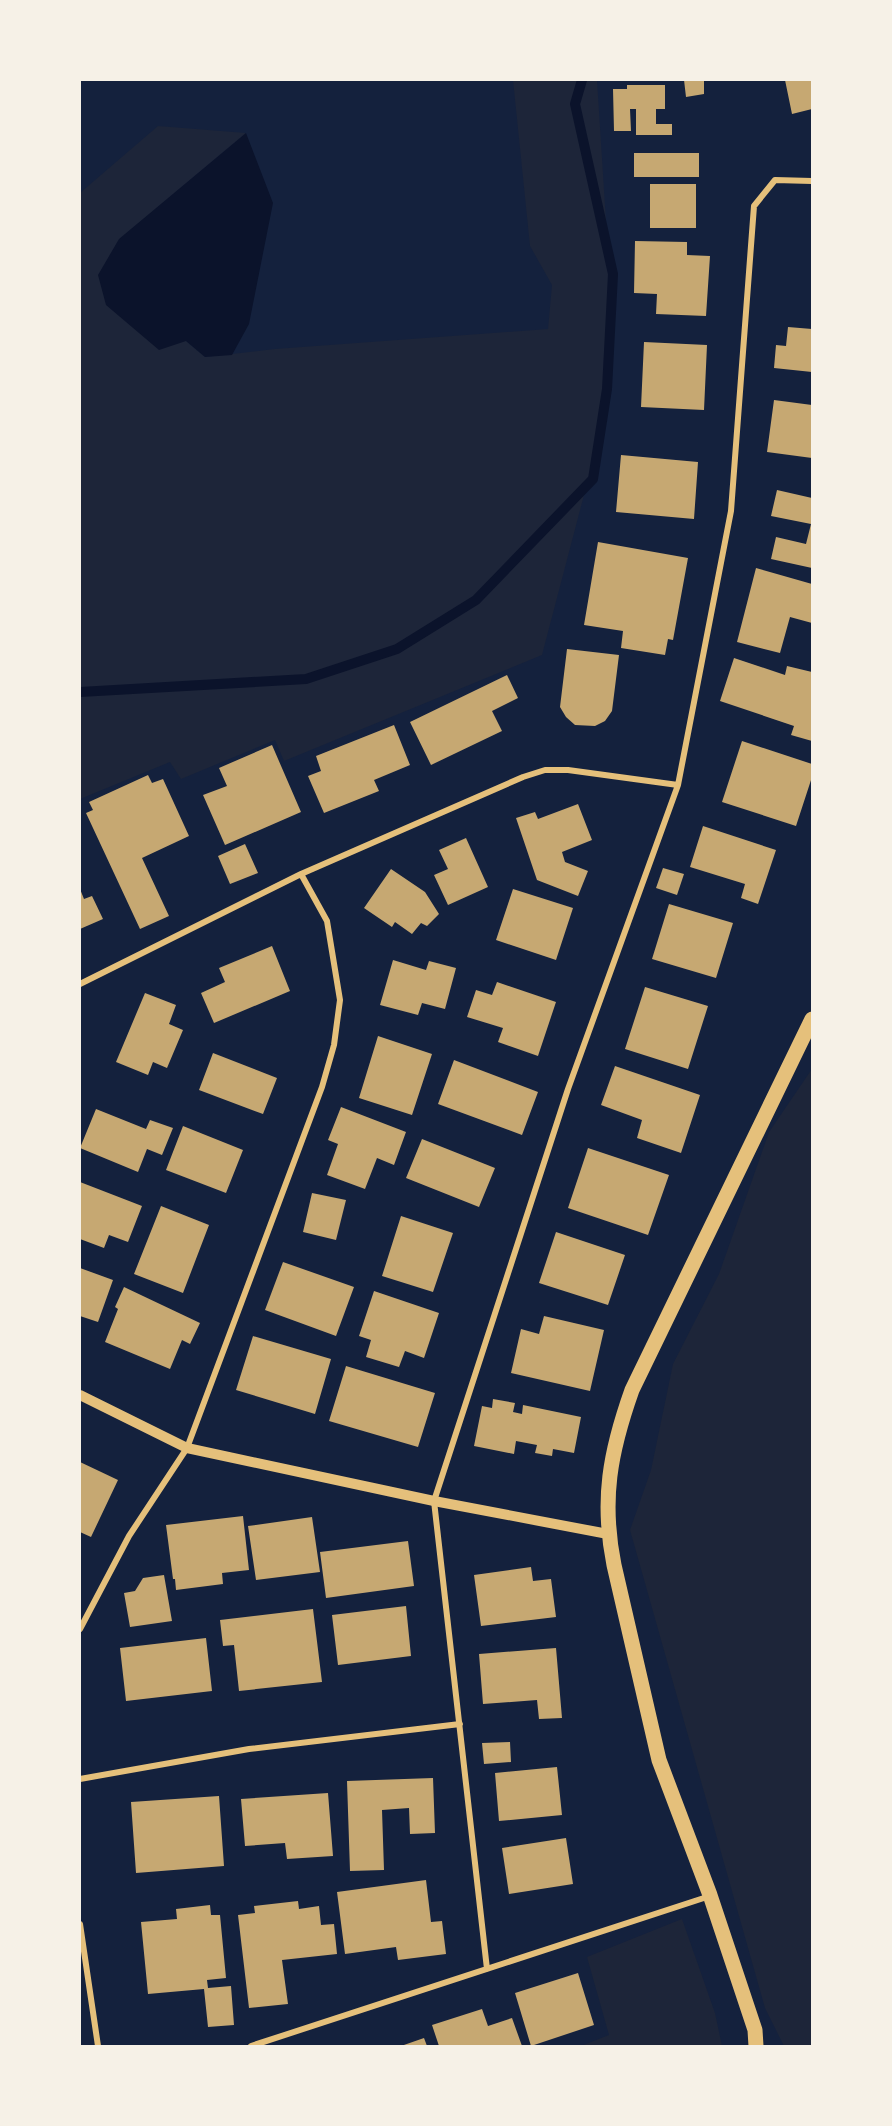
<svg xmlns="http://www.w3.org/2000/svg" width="892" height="2126" viewBox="0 0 892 2126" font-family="'Alegreya Sans',sans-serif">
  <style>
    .green { fill: #1d2539 }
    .water { fill: #0b132b }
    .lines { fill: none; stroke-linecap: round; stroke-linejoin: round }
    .stream { stroke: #0b132b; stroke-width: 10 }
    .building { fill: #c6a872 }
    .minor { stroke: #e5c07b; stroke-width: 6 }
    .tertiary { stroke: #e5c07b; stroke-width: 10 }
    .primary { stroke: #e5c07b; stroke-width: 15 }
  </style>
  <rect width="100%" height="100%" fill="#14213d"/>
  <path class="green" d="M513,80h84l15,235 -7,100 -63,240 -258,106 -9,-21 -94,39 -11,-17 -90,37v-606l78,-67 88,7 -126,106 66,102 19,16 70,-8 273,-20 4,-44 -22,-39z
    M812,1069v977h-28l-19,-38 -135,-478 21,-60 22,-106 46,-90 50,-142z
    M682,1919l33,94 7,33h-141l28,-11 -22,-78z"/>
  <path class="water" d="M246,133l27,70 -24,121 -17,31 -27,2 -19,-16 -27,9 -53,-45 -8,-30 21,-36z"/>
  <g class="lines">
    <path class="stream" d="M80,692l226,-13 91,-30 79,-49 117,-121 14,-90 6,-115 -38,-170 7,-24"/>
  </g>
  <path class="building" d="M684,80h20v14l-18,3z
    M785,80h27v29l-20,5z
    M627,85h38v24h-9v15h16v11h-36v-26h-6l1,22h-17l-1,-42h14z
    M634,153h65v24h-65z
    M650,184h46v44h-46z
    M635,241l52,1v13l23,1 -4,60 -50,-2 1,-20 -23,-1z
    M788,327l24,2v43l-38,-4 2,-23 10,1z
    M644,342l63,3 -3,65 -63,-3z
    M774,400l38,5v53l-45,-6z
    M621,455l77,7 -4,57 -78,-7z
    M777,490l35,8v70l-41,-9 5,-22 30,7 5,-20 -40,-8z
    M598,542l90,16 -15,82 -5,-1 -3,16 -44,-7 2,-17 -39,-6z
    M756,568l56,16v39l-22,-6 -10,36 -43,-11z
    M567,649l52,6 -7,56 -7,10 -10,5 -20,-1 -9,-8 -6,-10z
    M734,658l51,17 2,-9 25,6v69l-21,-6 3,-9 -74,-25z
    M507,675l11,23 -26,13 10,20 -71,34 -21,-43z
    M394,725l16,40 -36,15 5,11 -55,22 -16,-37 13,-5 -5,-15z
    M742,741l70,23v13l-16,49 -74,-24z
    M272,745l29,67 -76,33 -22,-50 24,-9 -8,-18z
    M148,775l4,8 11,-4 26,57 -47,22 27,58 -29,13 -54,-116 7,-3 -4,-8z
    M578,804l14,36 -30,12 3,10 23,9 -10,25 -41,-16 -21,-62 19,-6 3,7z
    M703,826l73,24 -18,54 -17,-6 4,-14 -55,-17z
    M466,838l22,49 -40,18 -14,-30 14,-6 -9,-19z
    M245,844l13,29 -28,11 -12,-28z
    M663,868l21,6 -7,21 -21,-7z
    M391,869l34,23 14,22 -12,12 -6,-3 -9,11 -17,-12 -3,5 -28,-19z
    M80,889l4,10 8,-3 11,23 -23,10z
    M513,889l60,19 -17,52 -60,-20z
    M669,904l64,19 -17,55 -64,-19z
    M272,946l18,45 -76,32 -13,-30 24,-11 -6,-14z
    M393,960l33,10 3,-9 27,7 -11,41 -23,-6 -4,12 -38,-10z
    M497,982l59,20 -18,54 -40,-14 5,-14 -36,-11 9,-27 16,5z
    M645,987l63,19 -20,63 -63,-20z
    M145,993l31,12 -7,19 14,6 -16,38 -14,-6 -5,13 -32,-13z
    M378,1036l54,18 -20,61 -53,-17z
    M213,1053l64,25 -14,36 -64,-24z
    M454,1060l84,32 -16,43 -84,-31z
    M615,1066l85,29 -19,58 -44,-15 5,-18 -41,-15z
    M341,1107l65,25 -12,33 -17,-7 -12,31 -38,-14 11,-31 -10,-4z
    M96,1109l50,20 4,-9 23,8 -11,27 -15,-6 -9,23 -58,-24z
    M183,1126l60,24 -17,43 -60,-23z
    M422,1139l73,29 -16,39 -73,-29z
    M588,1148l81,27 -21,60 -80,-27z
    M80,1182l62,24 -14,36 -19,-7 -5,13 -24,-9z
    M312,1193l34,7 -10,40 -33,-8z
    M161,1206l48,19 -26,68 -49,-19z
    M401,1216l52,17 -20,59 -51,-16z
    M556,1232l69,23 -17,50 -69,-22z
    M283,1262l71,25 -18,49 -71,-26z
    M80,1268l33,12 -15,42 -18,-6z
    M124,1287l76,36 -10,21 -8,-4 -12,29 -65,-27 13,-33 -3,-2z
    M374,1291l65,22 -15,45 -19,-7 -6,16 -33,-10 5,-17 -12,-4z
    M544,1316l60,14 -14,61 -79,-18 10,-44 18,5z
    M253,1336l78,23 -16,55 -79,-24z
    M346,1366l89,27 -17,54 -89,-26z
    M493,1399l22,4 -2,9 9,2 1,-9 58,12 -7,36 -21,-4 -1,7 -17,-3 2,-8 -21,-4 -2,13 -40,-8 8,-40 10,2z
    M80,1462l38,18 -27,57 -11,-5z
    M243,1516l6,54 -27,3 1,11 -47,6 -1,-11h-2l-7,-54z
    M312,1517l8,55 -64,8 -8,-54z
    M408,1541l6,45 -88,12 -6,-46z
    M531,1567l2,14 18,-2 5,38 -75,9 -7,-51z
    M164,1575l8,46 -42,6 -6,-34 11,-2 8,-13z
    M406,1606l5,50 -73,9 -6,-50z
    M313,1609l9,73 -83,9 -5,-46 -11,1 -3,-26z
    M206,1638l6,53 -86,10 -6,-53z
    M556,1648l6,70 -23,1 -2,-19 -54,4 -4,-50z
    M510,1742l1,20 -27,2 -2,-21z
    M557,1767l5,48 -63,6 -4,-48z
    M433,1778l2,55 -25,1 -1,-26 -27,2 2,60 -34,1 -3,-90z
    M328,1793l5,63 -46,3 -2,-16 -40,3 -4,-47z
    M219,1796l5,70 -88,7 -5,-71z
    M566,1838l7,46 -64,10 -7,-46z
    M426,1880l5,42 11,-1 4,33 -48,6 -2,-13 -51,7 -8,-62z
    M298,1901l1,8 20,-3 2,19 13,-1 3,30 -55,6 6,44 -39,4 -11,-93 17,-2 -1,-7z
    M210,1905l1,10h9l6,63 -19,2 1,8 23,-2 3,39 -26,2 -4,-38 -56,5 -7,-72 36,-3 -1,-10z
    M578,1973l16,52 -63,21 -16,-53z
    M482,2009l6,17 24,-8 10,28h-83l-7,-21z
    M424,2038l3,8h-26z"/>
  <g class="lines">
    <path class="minor" d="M80,984l221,-110 222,-97 22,-7h23l110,15
      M80,1629l49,-93 58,-88 135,-361 12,-42 6,-45 -13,-79 -26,-47
      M80,1779l169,-30 211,-25
      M80,1924l18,122
      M487,1969l-53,-468 134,-412 110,-304 53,-274 23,-305 21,-26 37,1
      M251,2046l459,-150"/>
    <path class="tertiary" d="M80,1395l107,53 247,53 174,33"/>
    <path class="primary" d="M756,2046l-1,-16 -45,-135 -51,-135 -45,-195c-13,-65 -4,-113 18,-175l180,-371"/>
  </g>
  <rect width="892" height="2126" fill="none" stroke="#f6f1e7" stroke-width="162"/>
</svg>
